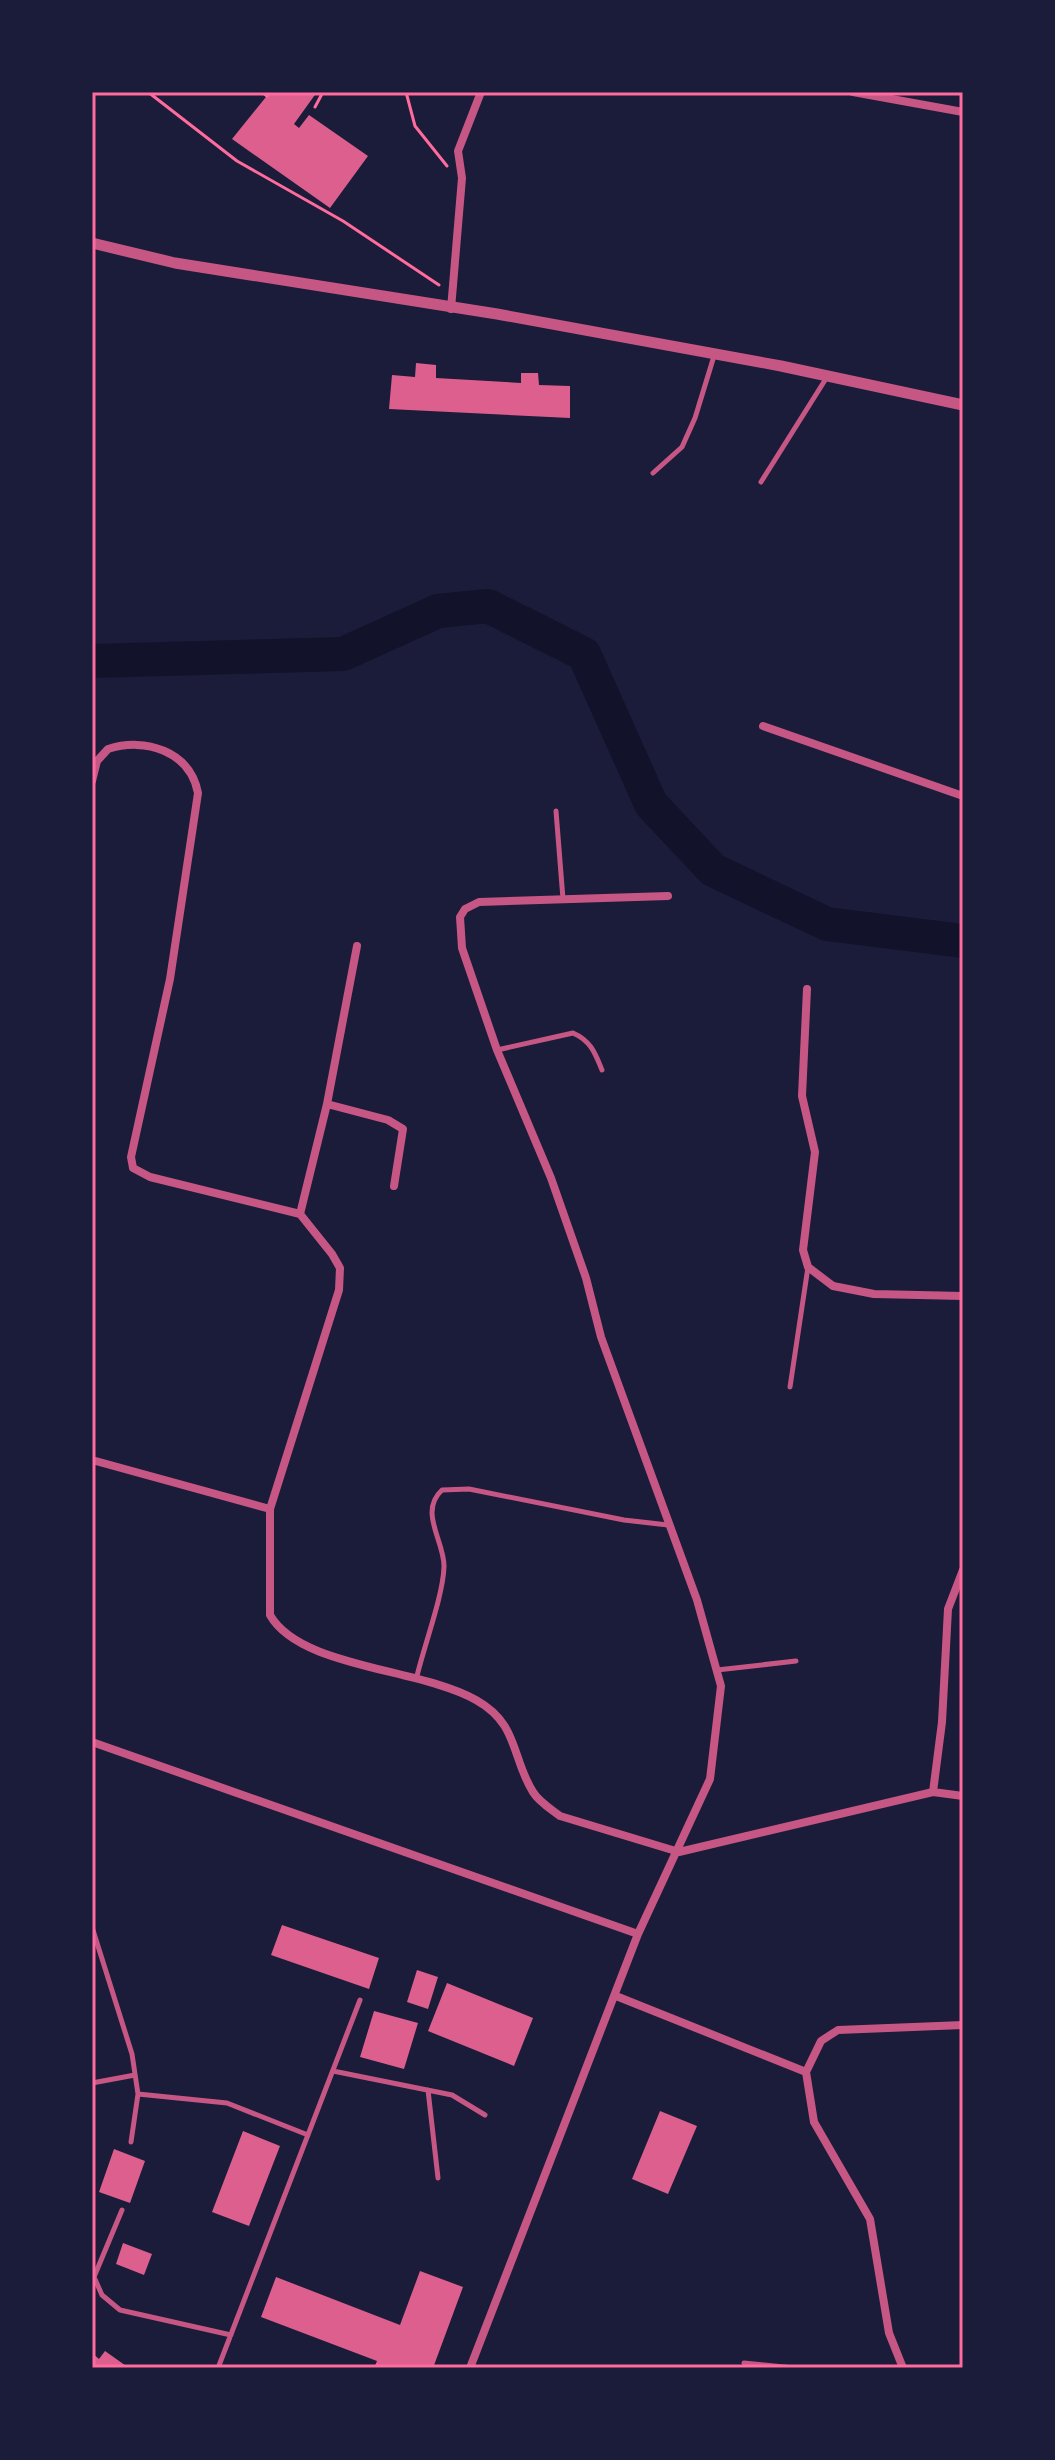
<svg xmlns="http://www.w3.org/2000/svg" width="1055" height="2460" viewBox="0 0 1055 2460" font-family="'DejaVu Sans',sans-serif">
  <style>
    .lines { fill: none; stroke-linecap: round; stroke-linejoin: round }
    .river { stroke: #12122b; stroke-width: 34 }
    .building { fill: #dd5f8e }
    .path { stroke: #ff6b9d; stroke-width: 3 }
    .service { stroke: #c65784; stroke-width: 5 }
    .minor { stroke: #c65784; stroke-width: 8 }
    .tertiary { stroke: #c65784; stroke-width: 11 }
    .neatline { fill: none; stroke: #ff6b9d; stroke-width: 3 }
  </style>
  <rect width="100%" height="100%" fill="#1b1b3a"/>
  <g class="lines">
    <path class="river" d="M92,661l251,-7 95,-43 50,-5 96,48 67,150 62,66 114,54 136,17"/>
  </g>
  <path class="building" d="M270,92h47l-23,32 5,4 10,-13 59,41 -38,52 -98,-69z
    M416,363l20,2v13l85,5v-10h17l1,12 31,1v32l-181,-9 3,-34 23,2z
    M282,1925l97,33 -10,31 -98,-34z
    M417,1970l21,7 -10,32 -21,-7z
    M447,1983l86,35 -19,48 -86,-35z
    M374,2011l44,12 -14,46 -44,-12z
    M660,2111l37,15 -29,68 -36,-15z
    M243,2131l37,15 -31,80 -37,-14z
    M114,2149l31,12 -15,42 -31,-11z
    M123,2243l29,11 -8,21 -28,-11z
    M420,2271l43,16 -30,81h-59l3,-7 -116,-44 15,-40 124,48z
    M105,2351l24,17h-37v-15l7,6z"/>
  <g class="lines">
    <path class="path" d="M148,92l89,69 106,60 96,64
      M262,92l5,4
      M406,92l9,34 32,40
      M315,107l8,-15"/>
    <path class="service" d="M653,473l29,-26 13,-29 19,-62
      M761,482l66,-105
      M556,811l7,88
      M497,1050l76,-17c18,8 22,20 29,37
      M790,1387l18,-120
      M717,1670l79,-9
      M417,1676c7,-30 26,-80 27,-109 1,-25 -26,-55 -2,-77l27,-1 155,31 44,5
      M92,1927l40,127 6,40 -7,48
      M333,2071l119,24 33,20
      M92,2083l43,-8
      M428,2090l10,88
      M138,2094l89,9 81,32
      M122,2210l-28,67 8,18 18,15 111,25
      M744,2363l50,5
      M218,2368l142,-368"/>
    <path class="minor" d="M853,92l110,20
      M451,309l11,-131 -4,-27 23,-59
      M763,726l200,70
      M92,781l5,-20 11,-12c37,-12 82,2 90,44l-28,186 -39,178 2,11 17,9 150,37 32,40 8,14 -1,22 -69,219v106c30,53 150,53 206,85 43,24 35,57 57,92 6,10 18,17 27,24l119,36 254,-60 30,4
      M807,989l-5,107 13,56 -12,98 5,17 25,19 41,8 89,2
      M327,1104l61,16 15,9 -9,57
      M300,1214l27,-110 30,-158
      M92,1460l178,49
      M92,1742l546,192
      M933,1792l9,-70 6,-113 15,-39
      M616,1996l190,76
      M470,2368l168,-434 72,-155 11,-93 -24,-86 -96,-263 -15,-59 -35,-100 -54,-128 -35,-102 -2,-31 5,-8 14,-7 189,-6
      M903,2368l-14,-35 -19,-114 -56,-97 -8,-50 15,-31 17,-11 125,-5"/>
    <path class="tertiary" d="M92,243l83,20 322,51 284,52 182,39"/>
  </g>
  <rect width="1055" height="2460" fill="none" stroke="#1b1b3a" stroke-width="188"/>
  <rect x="94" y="94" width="867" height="2272" class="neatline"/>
</svg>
